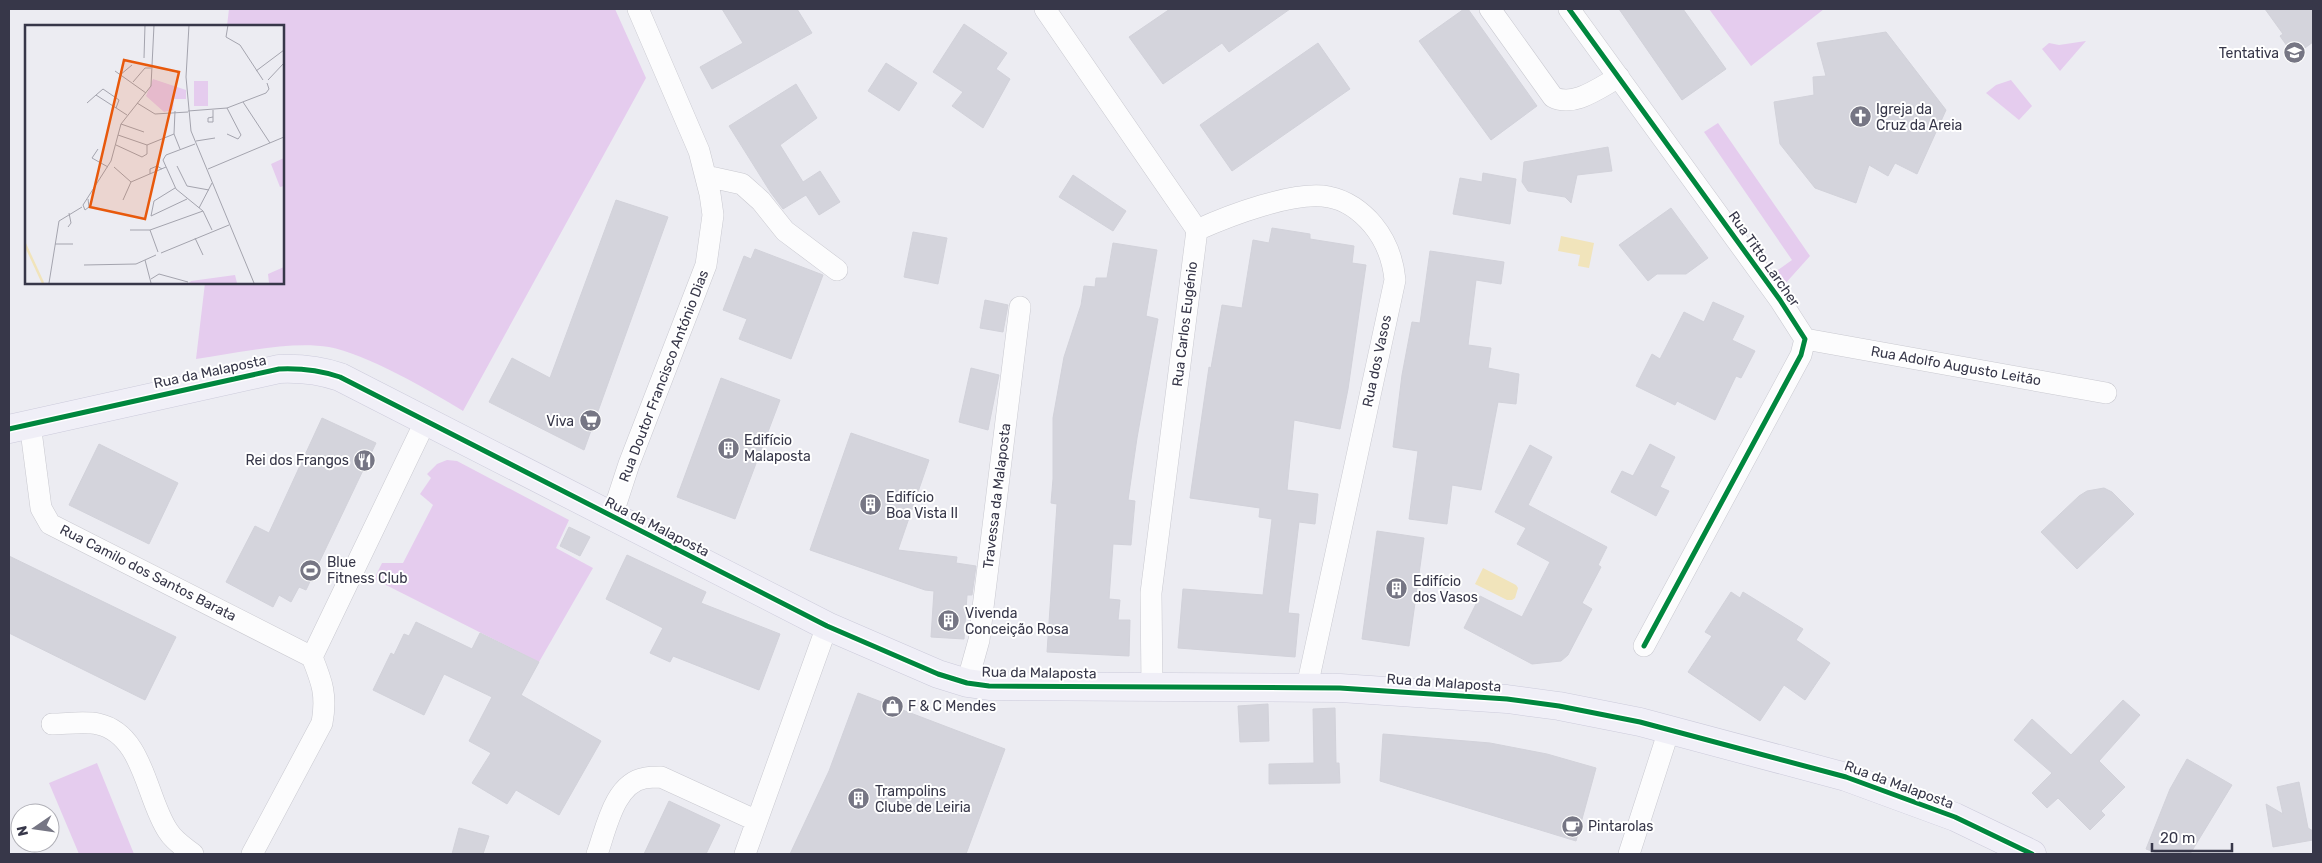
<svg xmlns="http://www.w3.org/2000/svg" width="2322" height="863" viewBox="0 0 2322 863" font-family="Rubik,sans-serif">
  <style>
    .green { fill: #e5ccee }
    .water { fill: #f1e4bb }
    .building { fill: #d4d4dc; stroke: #d2d2da }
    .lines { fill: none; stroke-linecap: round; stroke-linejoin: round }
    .street-casing { stroke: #c9c9d0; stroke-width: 22 }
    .secondary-casing { stroke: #cccbdb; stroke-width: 29 }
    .street { stroke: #fcfcfd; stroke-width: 21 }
    .secondary { stroke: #f0eff7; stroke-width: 28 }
    .cycleway-casing { stroke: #fff; stroke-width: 8 }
    .cycleway { stroke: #00873e; stroke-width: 5 }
    .labels { text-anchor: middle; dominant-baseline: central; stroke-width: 4; stroke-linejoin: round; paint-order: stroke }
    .poi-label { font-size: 14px; fill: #373749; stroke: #fff; text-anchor: start }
    .street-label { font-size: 14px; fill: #373749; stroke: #fff }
    .inset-river { fill: none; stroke: #f1e4bb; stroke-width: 2.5 }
    .inset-road { fill: none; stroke: #a4a4ae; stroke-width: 1 }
    .view { fill: #e8590c; fill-opacity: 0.15; stroke: #e8590c; stroke-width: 2.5 }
    .inset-edge { fill: none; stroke: #373749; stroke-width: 2.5 }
  </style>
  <rect width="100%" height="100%" fill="#ececf2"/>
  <path class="green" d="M229,9h386l31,69 -183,333c-32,-20 -99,-58 -134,-64 -41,-6 -91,6 -133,12l9,-76 77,-1v-256h-55z
    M1709,9h115l-73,57z
    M2086,41l-26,30 -18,-22 7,-6 10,2z
    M2011,80l21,26 -13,14 -33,-27 10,-8z
    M1718,123l92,133 -26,29 -9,-13 17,-12 -88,-128z
    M447,460l10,1 112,59 -13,28 37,20 -54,94 -165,-83 8,-16h21l30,-58 -13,-11 11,-16 -4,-4 10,-10z
    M97,763l37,91h-55l-30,-71z"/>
  <path class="water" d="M1561,236l33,7 -5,25 -11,-2 2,-11 -22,-4z
    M1483,568l33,17 2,3 -3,10 -3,2h-5l-32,-16z"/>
  <path class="building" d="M722,9h75l15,24 -100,56 -12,-22 43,-24z
    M1170,9h120l-61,43 -7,-9 -59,41 -34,-47z
    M1464,9h4l69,97 -46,34 -72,-99z
    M1619,9h64l43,60 -44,31z
    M2265,9h48v33l-19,14 -14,-20 3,-2z
    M964,24l43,29 -11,16 14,10 -27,49 -31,-22 11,-14 -30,-20z
    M1886,32l60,78 -29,64 -22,-11 -7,13 -19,-11 -13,38 -41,-15 -35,-44 -6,-42 40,-7 -1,-18 13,-1 -9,-33z
    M1318,43l32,46 -118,82 -32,-46z
    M886,63l31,20 -18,28 -31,-20z
    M796,84l21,34 -37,27 23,37 17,-11 20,31 -21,13 -13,-20 -23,14 -12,-16 -42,-67z
    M1608,147l4,24 -35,4 -6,28 -6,-6 -37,-6 -6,-9 2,-20z
    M1483,173l33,6 -6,45 -57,-10 7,-36 22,4z
    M1073,175l53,36 -13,20 -54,-34z
    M616,200l52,17 -84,233 -95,-48 23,-44 38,20z
    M1671,208l37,50 -22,16h-29l-9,7 -29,-36z
    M1272,228l38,6v5l44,7 -2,17 14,2 -18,124 -8,40 -46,-9 -7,70 31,4 -3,30 -16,-2 -11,91 11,1 -4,43 -117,-9 5,-59 80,6 9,-76 -13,-2 1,-9 -70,-10 19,-131 2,1 11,-63 20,3 11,-68 16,3z
    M913,232l34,6 -9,46 -34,-7z
    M1113,243l44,7 -11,66 12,3 -21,119 -9,62 7,1 -4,44 -18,-1 -4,55 11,1 -2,20h12l-1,36 -82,-4 10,-148 -6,-1 2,-24v-61l11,-61 17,-52 3,-19 11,1 1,-9h11z
    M755,249l68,26 -32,84 -52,-20 8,-20 -24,-9 21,-54 7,3z
    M1430,251l74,11 -3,22 -25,-4 -8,65 23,3 -3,20 31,6 -3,30 -18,-2 -17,88 -29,-5 -5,39 -38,-5 9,-68 -25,-4 9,-72 10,-53 8,1z
    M985,300l23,5 -5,27 -23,-4z
    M1713,302l31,14 -12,24 23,11 -14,27 -5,-2 -21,44 -38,-19 -2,4 -39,-19 16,-32 8,5 24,-47 20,10z
    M971,368l28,7 -11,55 -29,-8z
    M721,378l59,22 -45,119 -58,-22z
    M322,418l54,25 -70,147 -7,-3 -8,15 -12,-7 -6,12 -47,-25 29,-56 14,7z
    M851,433l78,27 -31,90 59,7 -1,6 20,3 -4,29h-5l-3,44 -33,-2 3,-46 -9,-1 -115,-40z
    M99,444l79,39 -29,61 -80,-39z
    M1650,444l25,13 -15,30 9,4 -13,25 -45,-24 11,-21 11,5z
    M1530,445l22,12 -24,48 79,42 -9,18 3,2 -19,36 10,6 -24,46 -7,6 -29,3 -68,-36 16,-32 42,21 28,-55 -33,-18 9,-16 -31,-16z
    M2104,488l8,4 22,22 -57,55 -36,-37 38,-36 8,-5z
    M569,527l21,10 -10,19 -20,-10z
    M1377,531l47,7 -15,108 -47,-7z
    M627,555l79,37 -5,11 79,31 -21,56 -86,-34 -3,6 -20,-9 13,-25 -57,-29z
    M9,556l167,81 -31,63 -136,-67z
    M1731,592l9,6 3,-6 60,37 -7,11 34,23 -25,37 -21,-15 -24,36 -72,-49 24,-36 -7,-4z
    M416,622l56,27 8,-16 59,29 -18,33 80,46 -42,74 -43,-25 -9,14 -35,-21 19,-30 -22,-12 23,-44 -48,-23 -20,41 -51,-25 18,-37 3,2 10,-21 5,2z
    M858,693l147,56 -39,105h-176l39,-83z
    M2123,700l17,15 -41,46 26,26 -24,24 4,4 -15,15 -32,-32 -11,10 -15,-15 20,-20 -38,-33 18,-21 39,36z
    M1268,704l1,37 -29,1 -2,-36z
    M1335,708l1,55h3l1,20 -71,1v-20l45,-1 -1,-54z
    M1383,734l107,9 57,11 49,14 -20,73 -196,-60z
    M2187,759l45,26 -42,69h-31l-13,-5 24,-60z
    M2299,782l9,46 5,3v9l-40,7 -7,-43 17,10 -6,-27z
    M669,801l51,24 -14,29h-62z
    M459,828l30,8 -6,18h-31z"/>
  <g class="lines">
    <defs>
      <path id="street" d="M1045,9l152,221 -46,363 1,93
        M1490,9l63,88c21,11 47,-10 66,-20
        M1569,9l211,291 25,39 -4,16 -157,291
        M706,176l36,8 19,17 24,30 52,39
        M1197,230c31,-14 98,-40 132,-33 17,3 33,15 44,28 14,17 20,34 22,55l-88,407
        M1805,339l301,54
        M30,423l11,85 9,16 262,133
        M612,516l17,-52 77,-199 7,-50 -3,-21 -11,-43 -61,-142
        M967,683l12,-43 41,-333
        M52,724c14,0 33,-3 46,0 46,10 48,75 70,107 6,10 16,16 25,23
        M252,854l70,-131c5,-28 0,-41 -10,-66l113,-235
        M597,854c9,-24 17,-71 48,-76 5,-1 11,-1 16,-1l96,44
        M745,854l82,-228
        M1629,854l40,-124"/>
      <path id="secondary" d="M9,429l270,-60c22,-1 40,1 61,8l487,249 111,48 29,9 22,3 351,2 167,11 52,7 81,16 206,55 109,40 77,37"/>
    </defs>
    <use href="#street" class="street-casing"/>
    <use href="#secondary" class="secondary-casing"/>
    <use href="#street" class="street"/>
    <use href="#secondary" class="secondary"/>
    <defs>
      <path id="cycleway" d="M1569,9l211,291 25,39 -4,16 -157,291
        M9,429l270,-60c22,-1 40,1 61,8l487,249 111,48 29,9 22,3 351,2 167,11 52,7 81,16 206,55 109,40 77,37"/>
    </defs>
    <use href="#cycleway" class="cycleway-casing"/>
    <use href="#cycleway" class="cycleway"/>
  </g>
  <defs>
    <symbol id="school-disc" viewBox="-11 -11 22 22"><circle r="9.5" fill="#767684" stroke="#fff"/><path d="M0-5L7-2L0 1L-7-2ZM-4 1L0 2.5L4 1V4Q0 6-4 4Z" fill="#fff"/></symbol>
    <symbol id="church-disc" viewBox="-11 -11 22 22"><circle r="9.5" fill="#767684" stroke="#fff"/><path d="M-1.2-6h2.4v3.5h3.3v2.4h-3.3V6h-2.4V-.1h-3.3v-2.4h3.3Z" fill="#fff"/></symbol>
    <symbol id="supermarket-disc" viewBox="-11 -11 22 22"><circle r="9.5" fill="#767684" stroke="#fff"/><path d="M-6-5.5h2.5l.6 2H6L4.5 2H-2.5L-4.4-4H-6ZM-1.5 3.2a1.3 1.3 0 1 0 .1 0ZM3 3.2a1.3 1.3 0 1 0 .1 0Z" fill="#fff"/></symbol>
    <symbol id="building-disc" viewBox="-11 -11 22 22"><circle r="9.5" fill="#767684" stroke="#fff"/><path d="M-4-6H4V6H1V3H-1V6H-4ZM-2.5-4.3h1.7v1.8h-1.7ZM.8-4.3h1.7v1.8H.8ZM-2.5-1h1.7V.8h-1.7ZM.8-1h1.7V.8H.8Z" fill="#fff"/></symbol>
    <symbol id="restaurant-disc" viewBox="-11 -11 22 22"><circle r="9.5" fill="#767684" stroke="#fff"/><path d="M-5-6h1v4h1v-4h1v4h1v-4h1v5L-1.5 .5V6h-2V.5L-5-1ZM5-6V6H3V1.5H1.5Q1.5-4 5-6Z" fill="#fff"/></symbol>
    <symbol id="stadium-disc" viewBox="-11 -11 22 22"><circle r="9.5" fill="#767684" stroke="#fff"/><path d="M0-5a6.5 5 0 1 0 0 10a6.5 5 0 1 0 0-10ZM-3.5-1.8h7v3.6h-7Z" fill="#fff"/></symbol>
    <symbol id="shop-disc" viewBox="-11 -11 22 22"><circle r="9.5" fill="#767684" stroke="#fff"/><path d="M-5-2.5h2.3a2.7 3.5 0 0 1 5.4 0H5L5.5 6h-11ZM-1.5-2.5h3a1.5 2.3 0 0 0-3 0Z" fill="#fff"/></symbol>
    <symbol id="cafe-disc" viewBox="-11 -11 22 22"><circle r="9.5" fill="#767684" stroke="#fff"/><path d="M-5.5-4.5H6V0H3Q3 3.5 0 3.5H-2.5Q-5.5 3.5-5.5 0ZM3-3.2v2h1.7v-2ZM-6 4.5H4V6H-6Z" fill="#fff"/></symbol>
  </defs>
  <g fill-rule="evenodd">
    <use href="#school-disc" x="2282" y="40" width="25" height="25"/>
    <use href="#church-disc" x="1848" y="104" width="25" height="25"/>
    <use href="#supermarket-disc" x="578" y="408" width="25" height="25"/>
    <use href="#building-disc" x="716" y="436" width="25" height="25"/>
    <use href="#restaurant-disc" x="352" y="448" width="25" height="25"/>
    <use href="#building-disc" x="858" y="492" width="25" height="25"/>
    <use href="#stadium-disc" x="298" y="558" width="25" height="25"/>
    <use href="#building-disc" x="1384" y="576" width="25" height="25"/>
    <use href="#building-disc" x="936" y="608" width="25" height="25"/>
    <use href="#shop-disc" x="880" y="694" width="25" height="25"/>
    <use href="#building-disc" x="846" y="786" width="25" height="25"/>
    <use href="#cafe-disc" x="1560" y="814" width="25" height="25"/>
  </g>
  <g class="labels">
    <g class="poi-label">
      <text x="2279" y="53" text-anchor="end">Tentativa</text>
      <text x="1876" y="109">Igreja da<tspan x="1876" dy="16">Cruz da Areia</tspan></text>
      <text x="574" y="421" text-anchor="end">Viva</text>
      <text x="744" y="440">Edifício<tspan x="744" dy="16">Malaposta</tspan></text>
      <text x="349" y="460" text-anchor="end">Rei dos Frangos</text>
      <text x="886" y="497">Edifício<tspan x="886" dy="16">Boa Vista II</tspan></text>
      <text x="327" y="562">Blue<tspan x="327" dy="16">Fitness Club</tspan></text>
      <text x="1413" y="581">Edifício<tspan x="1413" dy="16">dos Vasos</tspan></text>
      <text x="965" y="613">Vivenda<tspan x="965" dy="16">Conceição Rosa</tspan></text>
      <text x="908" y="706">F &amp; C Mendes</text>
      <text x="875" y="791">Trampolins<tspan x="875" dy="16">Clube de Leiria</tspan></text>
      <text x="1588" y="826">Pintarolas</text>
    </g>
    <g class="street-label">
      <text transform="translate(1764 259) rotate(55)">Rua Titto Larcher</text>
      <text transform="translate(1185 324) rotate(-83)">Rua Carlos Eugénio</text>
      <text transform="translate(1377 361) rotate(-78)">Rua dos Vasos</text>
      <text transform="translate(1956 366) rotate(10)">Rua Adolfo Augusto Leitão</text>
      <text transform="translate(210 372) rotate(-12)">Rua da Malaposta</text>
      <text transform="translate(664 376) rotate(-69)">Rua Doutor Francisco António Dias</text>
      <text transform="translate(997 496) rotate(-83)">Travessa da Malaposta</text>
      <text transform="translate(657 527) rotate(27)">Rua da Malaposta</text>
      <text transform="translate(148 573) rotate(27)">Rua Camilo dos Santos Barata</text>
      <text transform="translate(1039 673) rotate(1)">Rua da Malaposta</text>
      <text transform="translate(1444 683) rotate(4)">Rua da Malaposta</text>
      <text transform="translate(1899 785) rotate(20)">Rua da Malaposta</text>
    </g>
  </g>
  <g transform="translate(25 25)">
    <rect width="259" height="259" fill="#ececf2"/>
    <path d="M128,54l33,11v9h-12l-1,11 -9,2 -18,-16zM169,56h14v25h-14zM259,133v28l-4,1 -9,-23zM259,242v16h-15l-1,-9zM210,250l2,8h-48l2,-2z" fill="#e5ccee"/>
    <path class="inset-river" d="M0,219l18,39"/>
    <path class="inset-road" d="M164,0l-3,52 5,54 63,152M203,0l-2,12 14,8 23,35M119,33l1,-33M90,46l31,22M231,46l28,-21M95,50l12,-10M243,55l16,-17M108,57l12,-14h6M71,70l7,-6 16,11 -3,8M218,77l27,41M62,78l9,-8 31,20M112,78l18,11 33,-2M202,83l14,27 -3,4 -11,-5M188,85v12h-5v-4l5,-1M163,86l39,-3 39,-15 3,-4 -2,-6M96,99l23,8M149,109l1,-23M149,109l6,15M93,110l29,10 27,-11M171,116l19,-3M170,119l-29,11 -3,5 13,29 27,22 9,19M91,120l26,12 5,-3v-9M73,124l-6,9 16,9M152,141l10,20 22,4M89,142l17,15 35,-15M183,144l76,-32M125,149v-5l7,-3 5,3M150,163l-21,13 -3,15 36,-17M63,174l1,8 -4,3 -2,-5 28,-44 10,-37 30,-38 3,-61M98,175l8,-18M174,183l13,-25M43,202l3,-4 -2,-10M105,205h20l53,-19M125,205l8,22M170,213l8,17M30,219h18M136,228l68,-28M120,235l6,23M59,240l52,-1 20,-9M126,254l8,-5 29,8M24,258l10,-62 23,-14"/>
    <path class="view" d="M99,35l55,12 -34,147 -55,-12z"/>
    <rect width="259" height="259" class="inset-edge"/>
  </g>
  <rect width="2322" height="863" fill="none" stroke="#373749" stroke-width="20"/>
  <g transform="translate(35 828) rotate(257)"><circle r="24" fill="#ffffff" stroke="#afafb6"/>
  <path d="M0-4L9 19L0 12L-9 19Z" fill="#767684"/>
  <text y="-8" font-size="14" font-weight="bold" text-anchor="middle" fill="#373749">N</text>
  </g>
  <path d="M2152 843v8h80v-8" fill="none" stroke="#373749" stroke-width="2.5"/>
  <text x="2160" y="843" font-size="15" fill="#373749" stroke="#ffffff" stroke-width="4" paint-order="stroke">20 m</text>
</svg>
